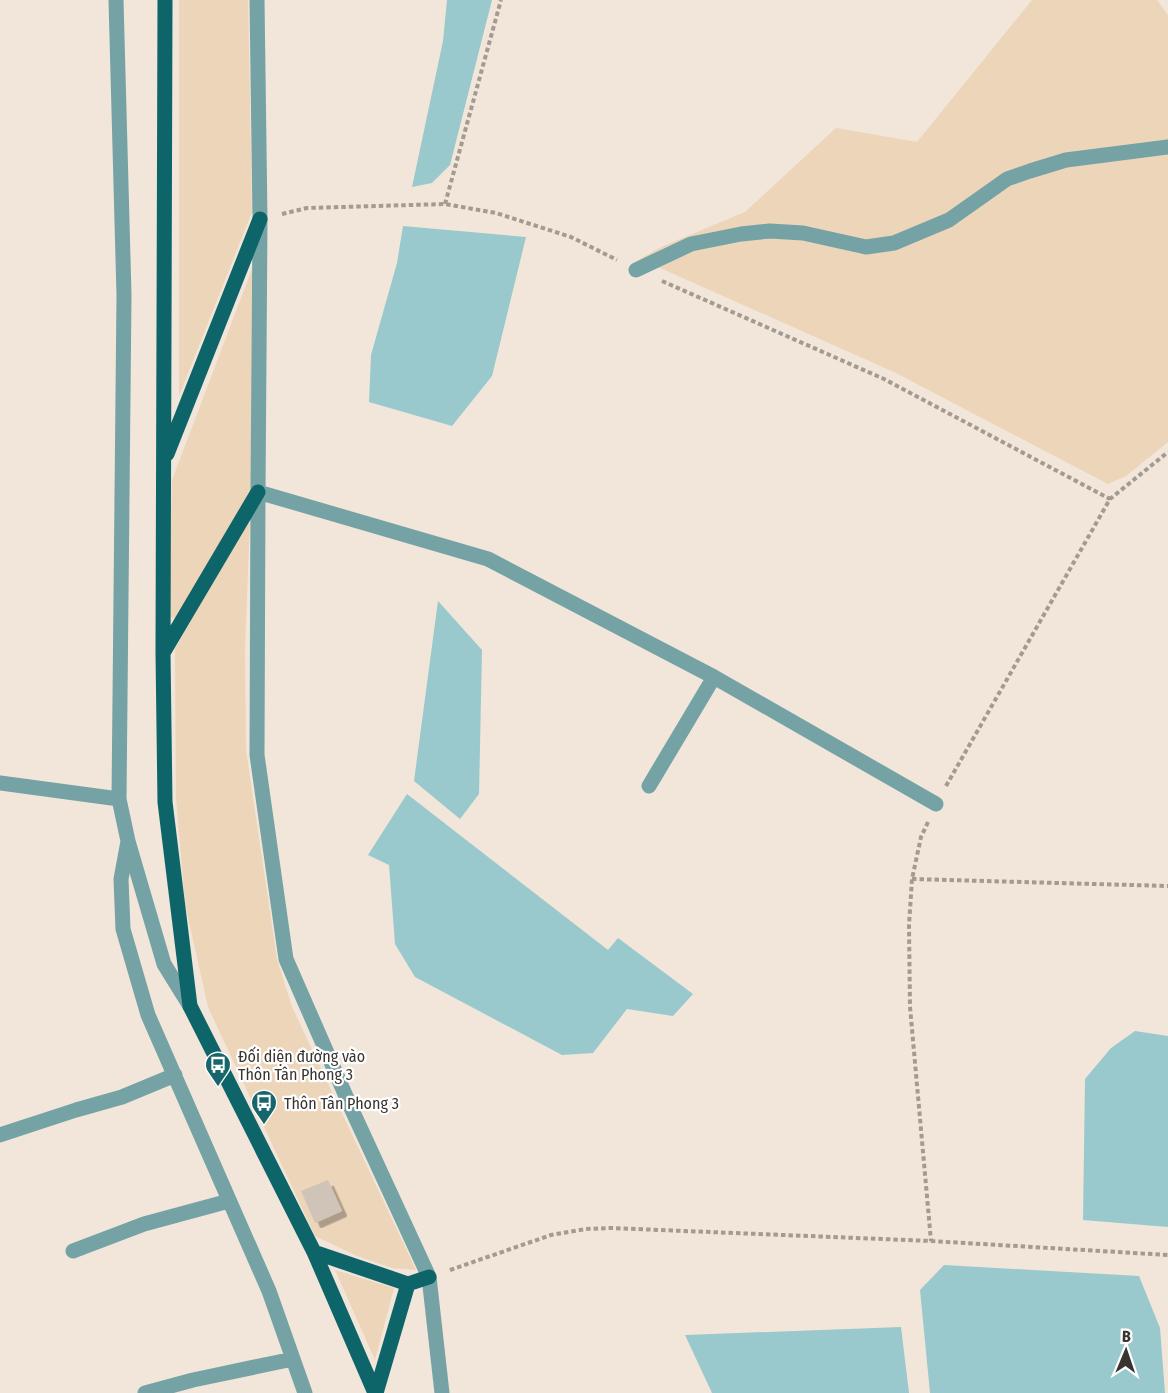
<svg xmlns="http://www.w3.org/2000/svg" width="1168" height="1393" viewBox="0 0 1168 1393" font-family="'Fira Sans Condensed',sans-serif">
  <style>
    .green { fill: #ecd5b9 }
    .water { fill: #99c9cc }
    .building { fill: #cfc4b7; filter: url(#shadow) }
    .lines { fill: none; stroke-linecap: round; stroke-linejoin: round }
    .path { stroke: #a39b91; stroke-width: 4; stroke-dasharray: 4.5 3; stroke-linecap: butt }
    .minor { stroke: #74a2a5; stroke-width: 15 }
    .major { stroke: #0d6469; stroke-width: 15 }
    .labels { text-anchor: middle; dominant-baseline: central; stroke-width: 4.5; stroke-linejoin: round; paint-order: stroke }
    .poi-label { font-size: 16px; fill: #38342f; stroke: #fff; text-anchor: start }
  </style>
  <defs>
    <filter id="shadow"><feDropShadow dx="5.5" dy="5.5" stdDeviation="0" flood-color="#0004"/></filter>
  </defs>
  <rect width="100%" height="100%" fill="#f1e6d9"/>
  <path class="green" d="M179,0h69l4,212 -73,184z
    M1032,0h125l11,15v427l-42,34 -18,8 -212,-111 -256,-114 21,-12 84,-35 91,-84 81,14z
    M252,269l-1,222 -75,127 -7,-1 3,-137z
    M250,516l-5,134 1,100 31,209 15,48 124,263 -24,-2 -35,-12 -42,-20 -107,-229 -23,-103 -9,-106 -1,-149z
    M335,1270l59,18 -19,72z"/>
  <path class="water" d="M447,0h45l-42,165 -18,18 -20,4 31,-146z
    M403,226l123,11 -34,139 -40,50 -83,-24 2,-47 26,-92z
    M438,601l44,49 -3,144 -19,25 -46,-38z
    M407,794l201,156 10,-12 75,56 -20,22 -46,-7 -34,44 -31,2 -147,-78 -20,-33 -6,-79 -21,-10z
    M1135,1031l33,5v191l-85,-7 2,-141 26,-31z
    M944,1265l195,11 21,52 5,65h-235l-10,-103z
    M901,1327l8,66h-197l-27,-58z"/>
  <path class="building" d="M328,1180l14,31 -27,12 -14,-32z"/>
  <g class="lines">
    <path class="path" d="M445,204l56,-204
      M282,214l25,-6 138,-4 51,9 75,24 46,23
      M662,281l222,98 226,120
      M946,786l164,-287 58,-47
      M928,822l-7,15 -9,42 -3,46 1,82 21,234
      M912,879l256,7
      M450,1270l101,-35 35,-6 25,-1 320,13 237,14"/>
    <path class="minor" d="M116,0l8,295 -5,504
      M257,0l3,219 -2,273 -1,263 29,204 66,151 77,167 13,116
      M636,270l55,-26 50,-10 29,-3 33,2 63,14 28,-4 55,-23 58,-41 23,-8 36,-11 102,-13
      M258,492l230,67 226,118 222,127
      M0,783l119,16 9,42 36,123 26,42
      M649,786l65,-109
      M128,841l-7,38 2,50 25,86 121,276 36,102
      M0,1135l76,-25 46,-13 53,-22
      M73,1251l71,-27 85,-23
      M145,1393l48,-13 100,-21"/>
    <path class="major" d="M165,0l-2,653 2,149 25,204 124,246 61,141
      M167,454l93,-235
      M163,653l95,-161
      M314,1252l94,32 21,-7
      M376,1393l32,-109"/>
  </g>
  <defs>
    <symbol id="bus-pin" viewBox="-11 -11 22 30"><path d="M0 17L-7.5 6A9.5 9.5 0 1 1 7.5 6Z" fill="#17666b" stroke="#fff"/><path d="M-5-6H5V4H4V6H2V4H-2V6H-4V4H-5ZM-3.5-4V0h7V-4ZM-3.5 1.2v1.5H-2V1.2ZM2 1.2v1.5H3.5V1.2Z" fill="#fff"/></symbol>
  </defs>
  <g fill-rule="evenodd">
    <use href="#bus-pin" x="203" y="1050" width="30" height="40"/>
    <use href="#bus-pin" x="249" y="1088" width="30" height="40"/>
  </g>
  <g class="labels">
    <g class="poi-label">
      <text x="238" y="1056">Đối diện đường vào<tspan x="238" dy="18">Thôn Tân Phong 3</tspan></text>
      <text x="284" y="1103">Thôn Tân Phong 3</text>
    </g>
  </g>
  <g transform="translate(1126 1351) rotate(2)" stroke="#ffffff" stroke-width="4.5" paint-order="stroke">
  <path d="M0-4.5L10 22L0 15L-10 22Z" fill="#38342f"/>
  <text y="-9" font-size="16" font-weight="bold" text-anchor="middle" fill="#38342f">B</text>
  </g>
</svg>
